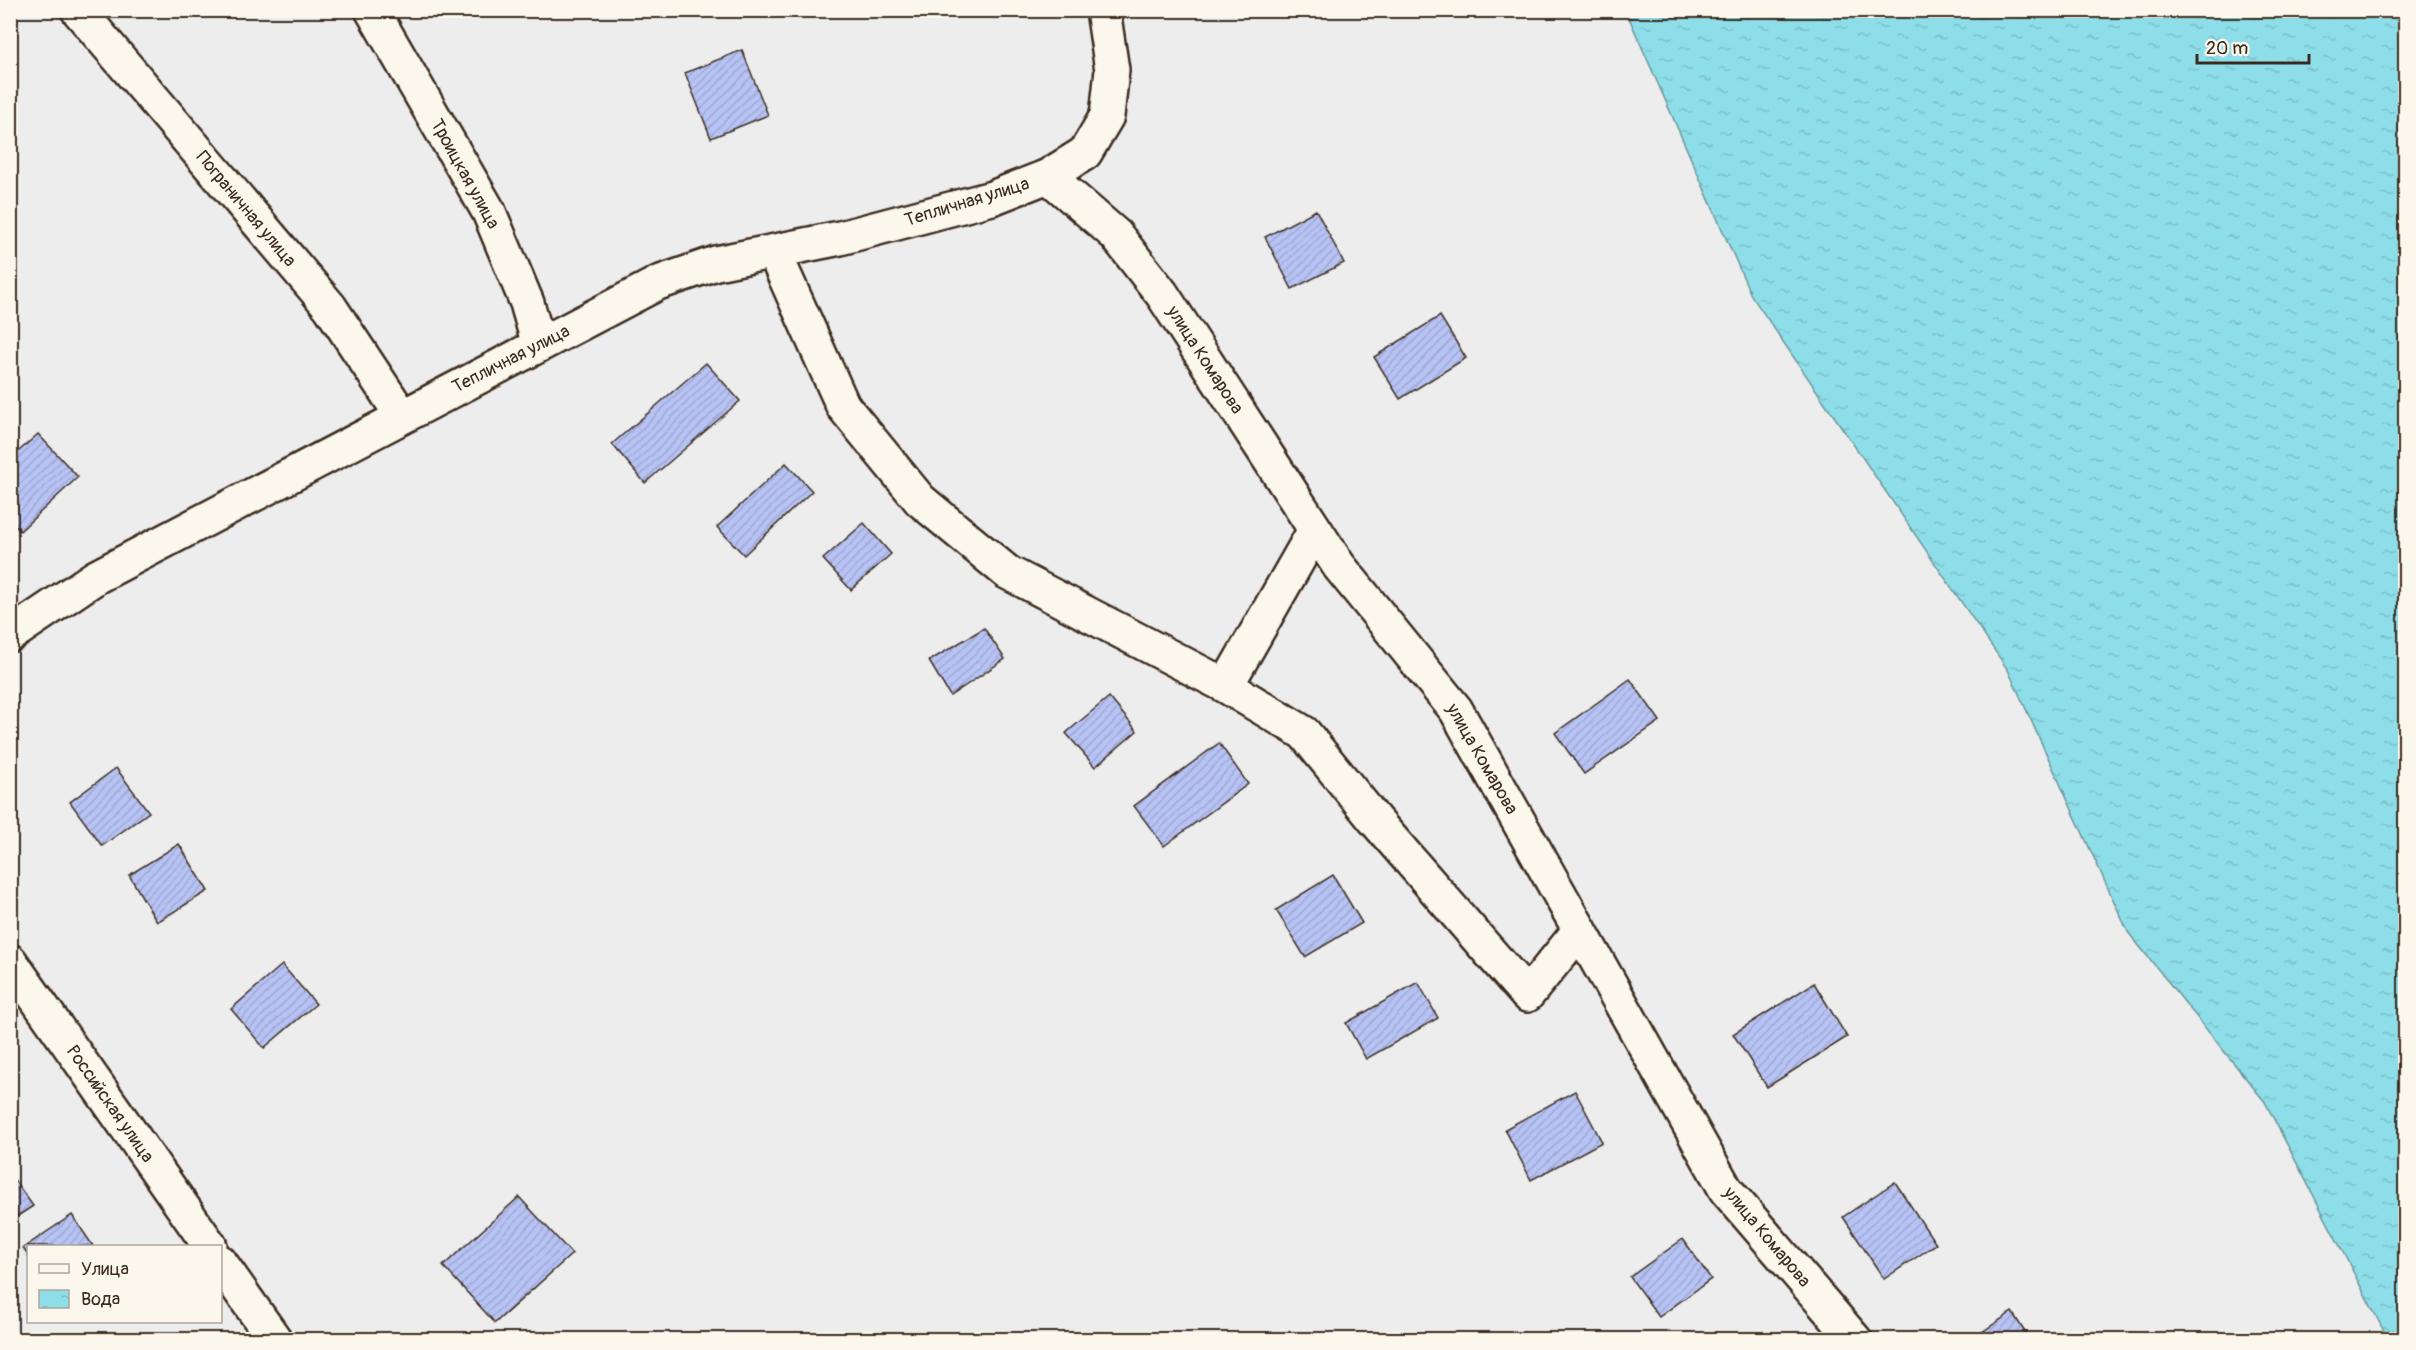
<svg xmlns="http://www.w3.org/2000/svg" width="2416" height="1350" viewBox="0 0 2416 1350" font-family="Pangolin,sans-serif">
  <style>
    .water { fill: url(#water-ripples); stroke: #6c9698; stroke-width: 1.5 }
    .building { fill: url(#building-hatch); stroke: #3b2a1e; stroke-width: 1.5 }
    .lines { fill: none; stroke-linecap: round; stroke-linejoin: round }
    .minor-casing { stroke: #3b2a1e; stroke-width: 38 }
    .minor { stroke: #fbf7ec; stroke-width: 33 }
    .labels { text-anchor: middle; dominant-baseline: central; stroke-width: 4.5; stroke-linejoin: round; paint-order: stroke }
    .street-label { font-size: 18px; fill: #3b2a1e; stroke: #fbf7ec }
  </style>
  <defs>
    <pattern id="water-ripples" width="26" height="14" patternUnits="userSpaceOnUse" patternTransform="scale(1.5)"><rect width="26" height="14" fill="#8ddee9"/><path d="M2 4q2-2 4 0t4 0M15 11q2-2 4 0t4 0" fill="none" stroke="#7bbfc7"/></pattern>
    <pattern id="building-hatch" width="6" height="6" patternUnits="userSpaceOnUse" patternTransform="scale(1.5)"><rect width="6" height="6" fill="#b7c3f4"/><path d="M-1 1l2-2M0 6l6-6M5 7l2-2" fill="none" stroke="#9ea8d1"/></pattern>
  </defs>
  <rect width="100%" height="100%" fill="#ededee"/>
  <filter id="ink" filterUnits="userSpaceOnUse"><feTurbulence type="fractalNoise" baseFrequency=".0167" numOctaves="2"/><feDisplacementMap in="SourceGraphic" scale="12" xChannelSelector="R" yChannelSelector="G"/><feConvolveMatrix kernelMatrix="1 2 1 2 8 2 1 2 1" color-interpolation-filters="sRGB"/></filter>
  <g filter="url(#ink)">
    <path class="water" d="M1626,11h779v1328h-17l-123,-237 -137,-170 -120,-262 -257,-375z"/>
    <path class="building" d="M742,50l26,65 -57,23 -26,-65z
      M1316,210l28,53 -52,26 -27,-52z
      M1440,316l26,42 -66,41 -26,-42z
      M706,363l34,38 -95,82 -33,-39z
      M38,434l40,43 -58,54 -10,-11v-61z
      M786,463l26,28 -68,64 -27,-28z
      M864,523l27,31 -40,36 -28,-31z
      M984,628l21,31 -55,37 -21,-35z
      M1630,679l30,42 -76,53 -29,-41z
      M1109,697l28,34 -42,36 -29,-34z
      M1219,743l29,41 -84,62 -30,-40z
      M116,768l33,44 -47,34 -32,-44z
      M179,844l29,47 -51,31 -28,-47z
      M1333,875l29,48 -57,34 -29,-47z
      M282,965l34,39 -52,44 -33,-39z
      M1418,982l20,36 -72,41 -20,-36z
      M1814,983l33,54 -80,50 -34,-53z
      M1575,1091l27,51 -71,38 -26,-51z
      M10,1174l23,32 -23,15z
      M1895,1182l41,62 -52,35 -41,-62z
      M519,1197l53,57 -77,69 -52,-57z
      M72,1215l21,31h-65v10l-5,-8z
      M1683,1239l28,40 -52,38 -29,-40z
      M2012,1312l18,28h-60z"/>
    <g class="lines">
      <defs>
        <path id="minor" d="M78,10l252,297 72,109
          M372,10l117,202 38,91 12,42
          M1048,176l68,59 46,59 177,272 117,144 270,480 129,150
          M774,252l69,154 77,94 87,72 219,114 78,47 70,86 153,176 53,-65
          M10,635l86,-58 562,-294 58,-20 124,-25 152,-40 56,-22 37,-23 22,-37 5,-46 -9,-60
          M1226,686l89,-156
          M10,961l200,285
          M220,1262l55,78"/>
      </defs>
      <use href="#minor" class="minor-casing"/>
      <use href="#minor" class="minor"/>
    </g>
  </g>
  <g class="labels">
    <g class="street-label">
      <text transform="translate(465 174) rotate(61)">Троицкая улица</text>
      <text transform="translate(967 202) rotate(-17)">Тепличная улица</text>
      <text transform="translate(246 209) rotate(50)">Пограничная улица</text>
      <text transform="translate(511 359) rotate(-27)">Тепличная улица</text>
      <text transform="translate(1205 360) rotate(57)">улица Комарова</text>
      <text transform="translate(1482 759) rotate(60)">улица Комарова</text>
      <text transform="translate(110 1104) rotate(55)">Российская улица</text>
      <text transform="translate(1767 1237) rotate(50)">улица Комарова</text>
    </g>
  </g>
  <rect width="2416" height="1350" fill="none" stroke="#fbf7ec" stroke-width="36"/>
  <rect x="18" y="18" width="2380" height="1314" fill="none" stroke="#3b2a1e" stroke-width="2" filter="url(#ink)"/>
  <rect x="27" y="1245" width="195" height="78" fill="#fbf7ec" stroke="#aea59a" stroke-width="1.5"/>
  <rect x="39" y="1264" width="30" height="9" fill="#fbf7ec" stroke="#aea59a" stroke-width="1.5"/>
  <text x="81" y="1275" font-size="18" fill="#3b2a1e">Улица</text>
  <rect x="39" y="1290" width="30" height="18" fill="url(#water-ripples)" stroke="#aea59a" stroke-width="1.5"/>
  <text x="81" y="1305" font-size="18" fill="#3b2a1e">Вода</text>
  <path d="M2197 54v9h112v-9" fill="none" stroke="#3b2a1e" stroke-width="3"/>
  <text x="2206" y="54" font-size="18" fill="#3b2a1e" stroke="#fbf7ec" stroke-width="4.5" paint-order="stroke">20 m</text>
</svg>
